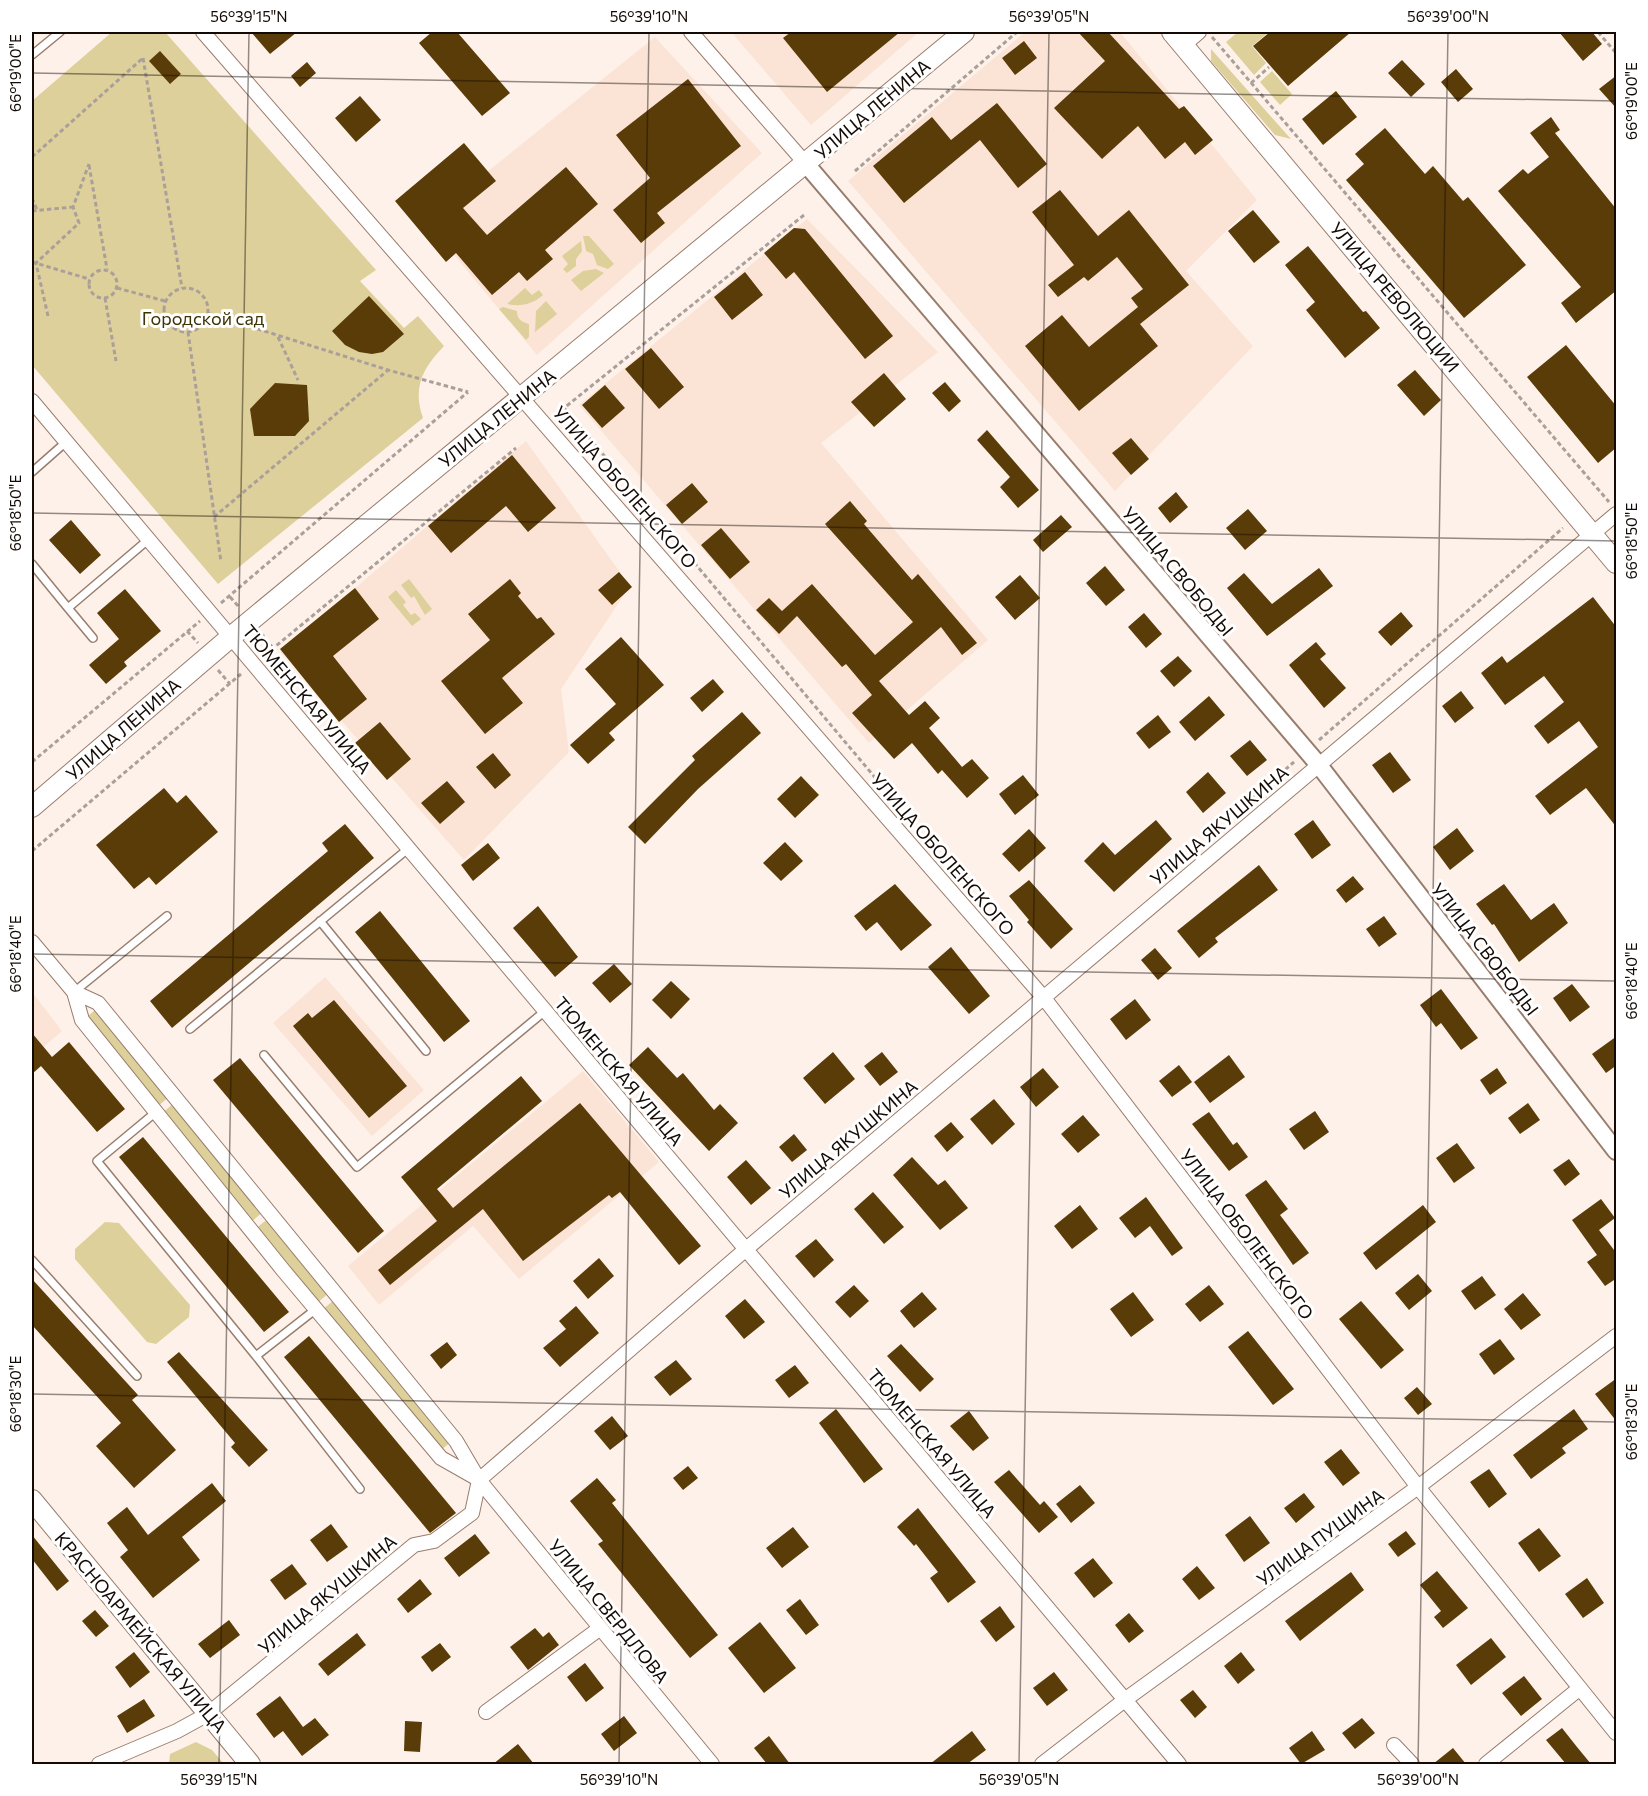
<svg xmlns="http://www.w3.org/2000/svg" width="1648" height="1796" viewBox="0 0 1648 1796" font-family="Commissioner,sans-serif">
  <style>
    .built { fill: #fbe4d6 }
    .green { fill: #ddd09a }
    .building { fill: #5a3c08 }
    .lines { fill: none; stroke-linecap: round; stroke-linejoin: round }
    .service-casing { stroke: #997d6c; stroke-width: 10 }
    .minor-casing { stroke: #997d6c; stroke-width: 16 }
    .tertiary-casing { stroke: #997d6c; stroke-width: 20 }
    .secondary-casing { stroke: #997d6c; stroke-width: 22 }
    .path { stroke: #aba099; stroke-width: 3; stroke-dasharray: 4.5 3; stroke-linecap: butt }
    .service { stroke: #fff; stroke-width: 7 }
    .minor { stroke: #fff; stroke-width: 14 }
    .tertiary { stroke: #fff; stroke-width: 16 }
    .secondary { stroke: #fff; stroke-width: 20 }
    .ticks { fill: none; stroke: #140a05; stroke-width: 1.5; stroke-opacity: 0.45 }
    .labels { text-anchor: middle; dominant-baseline: central; stroke-width: 6; stroke-linejoin: round; paint-order: stroke }
    .street-label { font-size: 18px; fill: #140a05; stroke: #fff }
    .park-label { font-size: 18px; fill: #3d3304; stroke: #fff }
    .neatline { fill: none; stroke: #140a05; stroke-width: 2 }
    .ticks-label { font-size: 15px; text-anchor: middle; fill: #140a05 }
  </style>
  <rect width="100%" height="100%" fill="#fef1ea"/>
  <path class="built" d="M731,32h188l-108,93z
    M1025,32h95l137,168 -71,71 67,75 -138,145 -267,-310z
    M655,37l107,116 -225,202 -111,-134z
    M807,219l131,133 -117,91 167,197 -119,103 -290,-338z
    M526,441l104,145 -69,103 8,63 -105,108 -183,-208z
    M325,977l99,113 -52,46 -99,-113z
    M32,992l30,39 -30,26z
    M583,1071l76,91 -140,117 -46,-53 -94,79 -31,-39z"/>
  <path class="green" d="M112,32h53l211,238 -16,11 44,47 14,-12 26,30c-21,22 -32,41 -21,72l-205,166 -186,-219v-264z
    M1238,32h31l-17,14 14,17 -12,12 -28,-33z
    M1211,49l80,90 -16,-4 -64,-74z
    M1272,71l20,23 -12,11 -20,-23z
    M583,236h6l25,28 -6,5 -11,-4 -4,-11 -7,-3z
    M581,241l1,10 -6,8v7l-9,7 -4,-4 5,-5 -6,-8z
    M596,269l8,4 -23,18 -10,-11 12,-9z
    M525,288l7,7 7,-5 4,5c-10,9 -22,12 -36,9z
    M546,301l11,13 -22,18 1,-21z
    M503,307l14,4c0,8 4,11 12,13v13l-3,3 -27,-31z
    M409,579l23,30 -7,6 -11,-19 -3,2 -10,-13z
    M396,590l10,12 -3,3 8,10 4,-2 6,6 -9,7 -24,-29z
    M98,1008l72,88 -13,11 -73,-88z
    M174,1103l89,109 -13,11 -89,-109z
    M269,1218l61,74 -14,12 -61,-75z
    M105,1222l14,1 71,82 -1,12 -33,27 -9,-2 -72,-83v-10z
    M334,1300l118,141 -12,10 -118,-141z
    M196,1742l16,8 12,14h-55l1,-10z"/>
  <path class="building" d="M251,32h46l-27,22z
    M432,32h25l53,61 -28,23 -63,-73z
    M791,32h109l-73,60 -44,-54z
    M1078,32h30l71,77 5,-3 29,34 -18,15 -10,-13 -20,17 -27,-33 -36,33 -48,-51 51,-47z
    M1270,32h81l-63,54 -35,-40z
    M1559,32h33l10,12 -19,17z
    M1024,41l13,17 -22,17 -13,-17z
    M160,51l21,23 -11,10 -21,-23z
    M1402,60l23,24 -14,13 -23,-24z
    M307,62l9,11 -16,14 -9,-11z
    M1456,69l17,20 -15,13 -17,-20z
    M1617,75v34l-18,-20z
    M688,79l53,67 -84,67 8,10 -24,20 -28,-33 37,-32 -34,-43z
    M1336,91l21,26 -34,28 -21,-26z
    M360,96l21,24 -25,22 -21,-24z
    M997,103l50,61 -29,24 -38,-48 -76,63 -31,-37 59,-49 19,23z
    M1551,117l9,13 -5,3 62,77v80l-41,33 -15,-20 20,-16 -83,-96 25,-22 5,5 21,-17 -19,-24z
    M1385,128l40,46 8,-8 30,35 5,-4 58,68 -62,53 -118,-138 18,-16 -9,-10z
    M464,143l32,38 -33,27 24,27 79,-68 32,37 -53,46 8,9 -26,22 -8,-9 -27,23 -36,-42 -10,9 -51,-61z
    M1060,190l38,46 31,-26 60,75 -49,39 18,22 -79,65 -54,-65 37,-31 27,32 49,-40 -7,-9 12,-9 -26,-32 -29,24 -4,-4 -26,20 -10,-12 26,-20 -42,-53z
    M1253,210l27,32 -26,21 -26,-32z
    M794,228l11,1 88,107 -28,23 -71,-87 -8,7 -22,-26z
    M1308,246l55,66 3,-1 14,17 -35,30 -39,-48 9,-8 -30,-37z
    M745,272l18,23 -31,25 -18,-23z
    M369,296l35,38 -21,18 -11,2 -13,-2 -14,-7 -13,-14z
    M1566,345l51,62v40l-19,16 -71,-86z
    M651,348l33,39 -25,22 -34,-40z
    M1415,370l26,30 -17,16 -27,-31z
    M884,373l22,26 -32,28 -23,-25z
    M945,382l16,19 -12,11 -17,-19z
    M275,383l32,2 2,36 -14,15h-41l-4,-27z
    M605,385l20,23 -23,20 -20,-23z
    M987,430l52,60 -21,18 -18,-21 10,-10 -33,-37z
    M1131,438l18,21 -18,16 -19,-22z
    M512,455l44,53 -28,24 -22,-26 -55,47 -23,-27z
    M692,483l16,19 -26,22 -16,-19z
    M1176,492l12,15 -18,16 -12,-15z
    M850,501l17,20 -3,3 48,56 6,-6 59,69 -15,12 -21,-28 -62,54 30,34 16,-14 15,17 -11,10 33,39 10,-8 17,19 -22,20 -25,-28 -4,4 -26,-31 -18,16 -42,-46 20,-18 -26,-31 -4,3 -45,-51 -18,18 -23,-24 13,-12 13,13 30,-27 63,71 38,-33 -88,-98z
    M1248,509l19,22 -22,19 -19,-22z
    M1061,515l11,12 -29,25 -10,-12z
    M71,520l30,35 -21,19 -31,-34z
    M721,528l29,34 -20,17 -29,-34z
    M1105,566l20,24 -19,16 -20,-23z
    M1319,568l14,18 -66,50 -40,-48 17,-15 28,31z
    M619,572l13,15 -20,18 -14,-15z
    M1020,575l20,23 -25,22 -20,-23z
    M510,579l11,14 -3,3 19,23 4,-2 14,17 -53,44 21,25 -38,31 -44,-53 49,-41 -22,-26z
    M355,588l24,31 -46,37 34,43 -28,23 -59,-73z
    M125,589l36,42 -37,31 3,4 -21,18 -17,-19 30,-26 -22,-26z
    M1593,597l24,31v200l-31,-40 -36,27 -15,-19 63,-49 -19,-26 -31,23 -14,-18 30,-24 -20,-26 -39,29 -24,-32 21,-17 5,7z
    M1401,612l12,14 -22,20 -13,-14z
    M1144,613l18,21 -16,14 -18,-21z
    M621,637l43,48 -55,48 6,7 -27,24 -18,-19 46,-41 -31,-35z
    M1316,642l10,12 -6,5 26,29 -22,20 -35,-43z
    M1178,656l14,15 -18,16 -14,-16z
    M713,679l11,13 -22,20 -12,-14z
    M1461,691l13,17 -19,15 -13,-17z
    M1209,696l16,19 -30,26 -16,-19z
    M742,712l19,21 -63,56 -53,55 -17,-17 67,-67 -3,-4z
    M1158,715l13,17 -22,17 -13,-16z
    M380,722l31,37 -24,21 -32,-37z
    M1250,740l17,20 -20,16 -17,-20z
    M1390,752l21,28 -18,13 -21,-28z
    M493,753l18,22 -16,14 -19,-22z
    M1208,772l18,21 -23,20 -17,-21z
    M1023,775l16,20 -24,20 -16,-21z
    M801,776l18,19 -24,23 -18,-19z
    M447,781l18,21 -25,22 -19,-21z
    M164,788l13,15 9,-8 32,37 -62,53 -7,-8 -15,12 -38,-44z
    M1156,820l16,19 -58,53 -30,-31 19,-19 12,13z
    M1313,820l18,25 -19,14 -18,-25z
    M345,824l29,34 -202,170 -22,-27 178,-150 -6,-8z
    M1457,828l17,23 -24,19 -17,-23z
    M1029,829l17,19 -27,24 -17,-18z
    M785,842l18,19 -22,20 -18,-18z
    M488,843l12,15 -27,23 -12,-16z
    M1259,865l19,25 -63,48 3,4 -19,16 -22,-27z
    M1353,876l11,13 -18,14 -10,-13z
    M1029,880l44,49 -22,20 -24,-27 2,-2 -20,-24z
    M895,884l37,41 -31,26 -24,-29 -11,9 -12,-15z
    M1504,884l27,36 23,-17 14,20 -49,39 -25,-38 -2,1 -16,-21z
    M538,906l40,51 -23,20 -42,-49z
    M380,911l90,110 -26,21 -89,-110z
    M1384,916l13,18 -18,13 -13,-18z
    M951,947l39,49 -21,18 -41,-47z
    M1155,948l17,20 -14,12 -17,-20z
    M614,964l18,20 -22,19 -18,-20z
    M671,981l19,18 -19,20 -19,-19z
    M1572,984l18,23 -20,15 -17,-24z
    M1441,989l37,49 -17,12 -20,-27 -5,4 -16,-22z
    M1135,999l16,21 -25,20 -16,-21z
    M334,1000l73,86 -38,32 -76,-92 15,-13 4,5z
    M32,1033l20,24 17,-15 56,67 -28,23 -56,-66 -9,8z
    M1617,1036v29l-11,8 -14,-19z
    M648,1047l29,31 6,-5 31,37 6,-6 18,19 -29,28 -80,-86z
    M833,1052l22,27 -30,25 -22,-26z
    M882,1052l16,20 -18,14 -16,-20z
    M1229,1055l16,22 -35,26 -16,-21z
    M240,1058l144,173 -26,22 -145,-173z
    M1179,1065l13,17 -20,15 -13,-16z
    M1043,1068l16,19 -23,20 -16,-20z
    M1497,1068l10,15 -17,12 -10,-15z
    M521,1076l21,25 -105,88 16,19 127,-105 121,143 -22,19 -59,-73 -8,6 -3,-3 -86,66 -40,-52 -93,76 -12,-15 59,-49 -36,-44z
    M994,1099l21,25 -23,21 -22,-26z
    M1528,1103l12,17 -20,14 -12,-16z
    M1315,1111l14,21 -25,18 -15,-21z
    M1209,1112l24,33 4,-3 11,15 -19,14 -37,-47z
    M1083,1115l17,20 -22,18 -17,-19z
    M951,1122l13,15 -17,15 -13,-16z
    M794,1134l13,16 -15,12 -13,-15z
    M143,1137l146,175 -25,20 -145,-175z
    M1457,1143l18,25 -21,15 -18,-25z
    M912,1157l26,28 7,-5 23,28 -28,22 -47,-55z
    M1569,1159l11,15 -15,12 -12,-16z
    M746,1160l25,28 -20,17 -24,-28z
    M1266,1180l22,29 -8,6 29,38 -16,12 -48,-70z
    M873,1192l31,35 -20,17 -30,-35z
    M1146,1197l37,51 -11,8 -22,-30 -15,12 -16,-20z
    M1601,1199l14,19 -16,12 18,24v24l-12,8 -18,-24 10,-7 -25,-35z
    M1080,1205l18,24 -26,20 -18,-23z
    M1423,1205l13,17 -60,48 -13,-17z
    M816,1239l18,21 -20,18 -19,-22z
    M599,1258l15,18 -26,23 -15,-18z
    M1418,1274l14,17 -23,19 -14,-17z
    M1482,1276l14,19 -21,15 -14,-19z
    M32,1279l106,116 -6,5 44,50 -42,38 -38,-42 25,-23 -89,-98z
    M854,1285l15,16 -19,17 -15,-16z
    M1209,1285l15,19 -24,18 -15,-18z
    M922,1292l15,17 -23,19 -14,-17z
    M1133,1292l21,28 -23,17 -21,-28z
    M1523,1293l18,22 -20,15 -17,-21z
    M745,1299l20,23 -21,17 -19,-23z
    M1361,1301l43,49 -23,19 -42,-50z
    M576,1306l23,27 -39,34 -17,-19 23,-19 -7,-8z
    M1248,1331l46,58 -21,16 -45,-58z
    M309,1336l147,177 -26,20 -146,-176z
    M1500,1339l15,20 -21,16 -15,-21z
    M447,1342l10,13 -16,14 -11,-14z
    M901,1344l33,35 -14,13 -33,-36z
    M179,1352l89,98 -19,17 -18,-20 4,-4 -68,-81z
    M676,1360l16,19 -22,17 -16,-19z
    M795,1365l14,18 -20,15 -14,-18z
    M1617,1378v44l-22,-28z
    M1417,1387l15,17 -14,11 -14,-17z
    M836,1409l47,60 -19,14 -45,-60z
    M1574,1409l14,20 -26,19 4,5 -35,26 -18,-24z
    M969,1411l20,27 -16,13 -23,-25z
    M612,1416l16,20 -18,14 -16,-19z
    M1341,1449l19,24 -17,13 -19,-24z
    M688,1466l10,12 -15,12 -10,-12z
    M1489,1469l18,25 -18,14 -19,-26z
    M1009,1470l31,35 4,-4 14,16 -19,16 -45,-51z
    M597,1478l19,22 -4,3 106,132 -28,23 -92,-114 5,-3 -33,-40z
    M212,1483l14,18 -44,36 18,23 -47,38 -33,-41 8,-7 -21,-27 20,-16 21,28z
    M1080,1485l15,18 -24,20 -15,-19z
    M1304,1493l11,14 -19,16 -12,-15z
    M918,1508l58,74 -28,21 -18,-25 8,-6 -22,-28 -2,2 -17,-19z
    M1250,1516l20,27 -26,19 -19,-27z
    M331,1524l17,23 -21,15 -17,-22z
    M793,1527l16,20 -27,21 -16,-20z
    M1539,1528l22,28 -22,16 -21,-29z
    M1406,1531l10,13 -18,13 -10,-13z
    M475,1534l15,19 -31,24 -15,-19z
    M32,1535l37,46 -12,10 -25,-32z
    M1093,1558l20,25 -19,15 -20,-25z
    M292,1564l15,20 -22,16 -15,-20z
    M1197,1566l18,22 -16,12 -17,-21z
    M1437,1571l31,37 -25,20 -9,-11 7,-6 -21,-26z
    M1351,1572l13,18 -64,51 -15,-20z
    M1587,1578l17,25 -21,15 -18,-24z
    M420,1579l12,15 -24,19 -11,-14z
    M800,1599l19,26 -13,10 -20,-25z
    M1000,1606l15,21 -19,15 -16,-21z
    M95,1610l14,16 -13,11 -14,-16z
    M1129,1613l15,18 -15,12 -14,-18z
    M229,1620l11,15 -30,23 -12,-14z
    M760,1622l36,46 -32,25 -36,-45z
    M535,1628l8,9 6,-5 10,13 -31,25 -18,-23z
    M357,1633l9,12 -38,31 -10,-12z
    M1491,1638l15,19 -35,28 -15,-20z
    M440,1643l11,14 -19,15 -11,-15z
    M134,1652l16,20 -20,16 -15,-21z
    M1241,1652l14,18 -17,14 -14,-18z
    M585,1663l19,25 -18,14 -19,-25z
    M1054,1672l14,18 -21,16 -14,-18z
    M1524,1676l18,23 -21,17 -19,-23z
    M1193,1690l14,17 -12,11 -15,-18z
    M280,1696l23,31 12,-9 14,17 -27,21 -19,-25 -9,7 -18,-24z
    M144,1699l11,17 -28,17 -10,-17z
    M624,1716l13,17 -23,18 -13,-17z
    M1362,1718l13,15 -20,16 -13,-16z
    M405,1721l17,1 -2,30 -16,-1z
    M1562,1728l15,19 14,17h-25l-20,-24z
    M972,1731l14,19 -19,14h-37z
    M1312,1731l13,19 -24,14 -12,-16z
    M769,1736l21,28h-23l-13,-16z
    M518,1744l16,20h-41z
    M1453,1748l13,16h-33z"/>
  <g class="lines">
    <defs>
      <path id="service" d="M32,55l28,-23
        M32,472l34,-30
        M32,564l36,44
        M93,638l-25,-30 81,-69
        M320,921l106,130
        M74,992l93,-76
        M190,1029l219,-181
        M264,1055l93,112 188,-156
        M156,1112l-59,49 159,195
        M32,1260l105,116
        M316,1309l-60,47 104,133"/>
      <path id="minor" d="M203,32l841,966 374,489 198,246
        M691,32l115,132
        M1184,45l15,-13
        M32,401l1147,1363
        M32,942l42,50 8,28 201,250 158,188 37,21
        M74,992l24,11 358,438 23,39 233,284
        M486,1712l113,-83
        M1394,1745l18,19
        M99,1764l78,-33 31,-17 206,-169 20,-4 38,-28 7,-33 266,-230 871,-736
        M1042,1764l84,-65 292,-212 198,-151
        M1486,1764l94,-76"/>
      <path id="tertiary" d="M806,164l512,600 298,387"/>
      <path id="secondary" d="M1172,32l444,531
        M32,807l200,-171 732,-604
        M32,1500l218,264"/>
    </defs>
    <use href="#service" class="service-casing"/>
    <use href="#minor" class="minor-casing"/>
    <use href="#tertiary" class="tertiary-casing"/>
    <use href="#secondary" class="secondary-casing"/>
    <path class="path" d="M1598,32l18,21
      M1212,37l397,465
      M143,58l39,230
      M1251,83l18,-16
      M32,157l111,-99
      M89,165l18,104
      M855,171l162,-139
      M32,198l5,12
      M32,211l41,-4
      M804,215l-240,193 330,392
      M32,262l57,17
      M89 284a14 14 0 1 1 28 0a14 14 0 1 1-28 0Z
      M117,288l48,13
      M164 310a22 22 0 1 1 44 0a22 22 0 1 1-44 0Z
      M105,298l11,63
      M207,313l181,57 80,22
      M48,316l-12,-53 43,-40 -6,-16 16,-43
      M188,332l33,230
      M278,337l20,43
      M214,517l173,-146
      M230,597l9,10
      M221,603l247,-211
      M187,631l11,12
      M261,633l12,15
      M265,655l251,-207
      M218,670l12,14
      M1319,740l244,-212
      M32,762l168,-141
      M1240,809l54,-47
      M32,851l209,-177"/>
    <use href="#service" class="service"/>
    <use href="#minor" class="minor"/>
    <use href="#tertiary" class="tertiary"/>
    <use href="#secondary" class="secondary"/>
  </g>
  <path class="ticks" d="M32,73l1584,28M32,513l1584,28M32,954l1584,27M32,1394l1584,28M219,1764l30,-1732M619,1764l30,-1732M1019,1764l30,-1732M1418,1764l30,-1732"/>
  <g class="labels">
    <g class="street-label">
      <text transform="translate(872 109) rotate(-40)">УЛИЦА ЛЕНИНА</text>
      <text transform="translate(1395 297) rotate(50)">УЛИЦА РЕВОЛЮЦИИ</text>
      <text transform="translate(497 418) rotate(-39)">УЛИЦА ЛЕНИНА</text>
      <text transform="translate(625 487) rotate(49)">УЛИЦА ОБОЛЕНСКОГО</text>
      <text transform="translate(1178 571) rotate(50)">УЛИЦА СВОБОДЫ</text>
      <text transform="translate(307 699) rotate(50)">ТЮМЕНСКАЯ УЛИЦА</text>
      <text transform="translate(123 729) rotate(-41)">УЛИЦА ЛЕНИНА</text>
      <text transform="translate(1219 825) rotate(-40)">УЛИЦА ЯКУШКИНА</text>
      <text transform="translate(943 854) rotate(49)">УЛИЦА ОБОЛЕНСКОГО</text>
      <text transform="translate(1485 949) rotate(52)">УЛИЦА СВОБОДЫ</text>
      <text transform="translate(619 1071) rotate(50)">ТЮМЕНСКАЯ УЛИЦА</text>
      <text transform="translate(848 1139) rotate(-40)">УЛИЦА ЯКУШКИНА</text>
      <text transform="translate(1247 1234) rotate(53)">УЛИЦА ОБОЛЕНСКОГО</text>
      <text transform="translate(932 1443) rotate(50)">ТЮМЕНСКАЯ УЛИЦА</text>
      <text transform="translate(1320 1537) rotate(-36)">УЛИЦА ПУЩИНА</text>
      <text transform="translate(327 1594) rotate(-40)">УЛИЦА ЯКУШКИНА</text>
      <text transform="translate(609 1611) rotate(51)">УЛИЦА СВЕРДЛОВА</text>
      <text transform="translate(141 1632) rotate(50)">КРАСНОАРМЕЙСКАЯ УЛИЦА</text>
    </g>
    <g class="park-label">
      <text x="203" y="318">Городской сад</text>
    </g>
  </g>
  <rect width="1648" height="1796" fill="none" stroke="#ffffff" stroke-width="66"/>
  <rect x="33" y="33" width="1582" height="1730" class="neatline"/>
  <g class="ticks-label">
    <text x="249" y="22">56°39'15"N</text>
    <text x="649" y="22">56°39'10"N</text>
    <text x="1049" y="22">56°39'05"N</text>
    <text x="1448" y="22">56°39'00"N</text>
    <text transform="translate(16 73) rotate(-90)" y="5">66°19'00"E</text>
    <text transform="translate(1632 101) rotate(-90)" y="5">66°19'00"E</text>
    <text transform="translate(16 513) rotate(-90)" y="5">66°18'50"E</text>
    <text transform="translate(1632 541) rotate(-90)" y="5">66°18'50"E</text>
    <text transform="translate(16 954) rotate(-90)" y="5">66°18'40"E</text>
    <text transform="translate(1632 981) rotate(-90)" y="5">66°18'40"E</text>
    <text transform="translate(16 1394) rotate(-90)" y="5">66°18'30"E</text>
    <text transform="translate(1632 1422) rotate(-90)" y="5">66°18'30"E</text>
    <text x="219" y="1785">56°39'15"N</text>
    <text x="619" y="1785">56°39'10"N</text>
    <text x="1019" y="1785">56°39'05"N</text>
    <text x="1418" y="1785">56°39'00"N</text>
  </g>
</svg>
